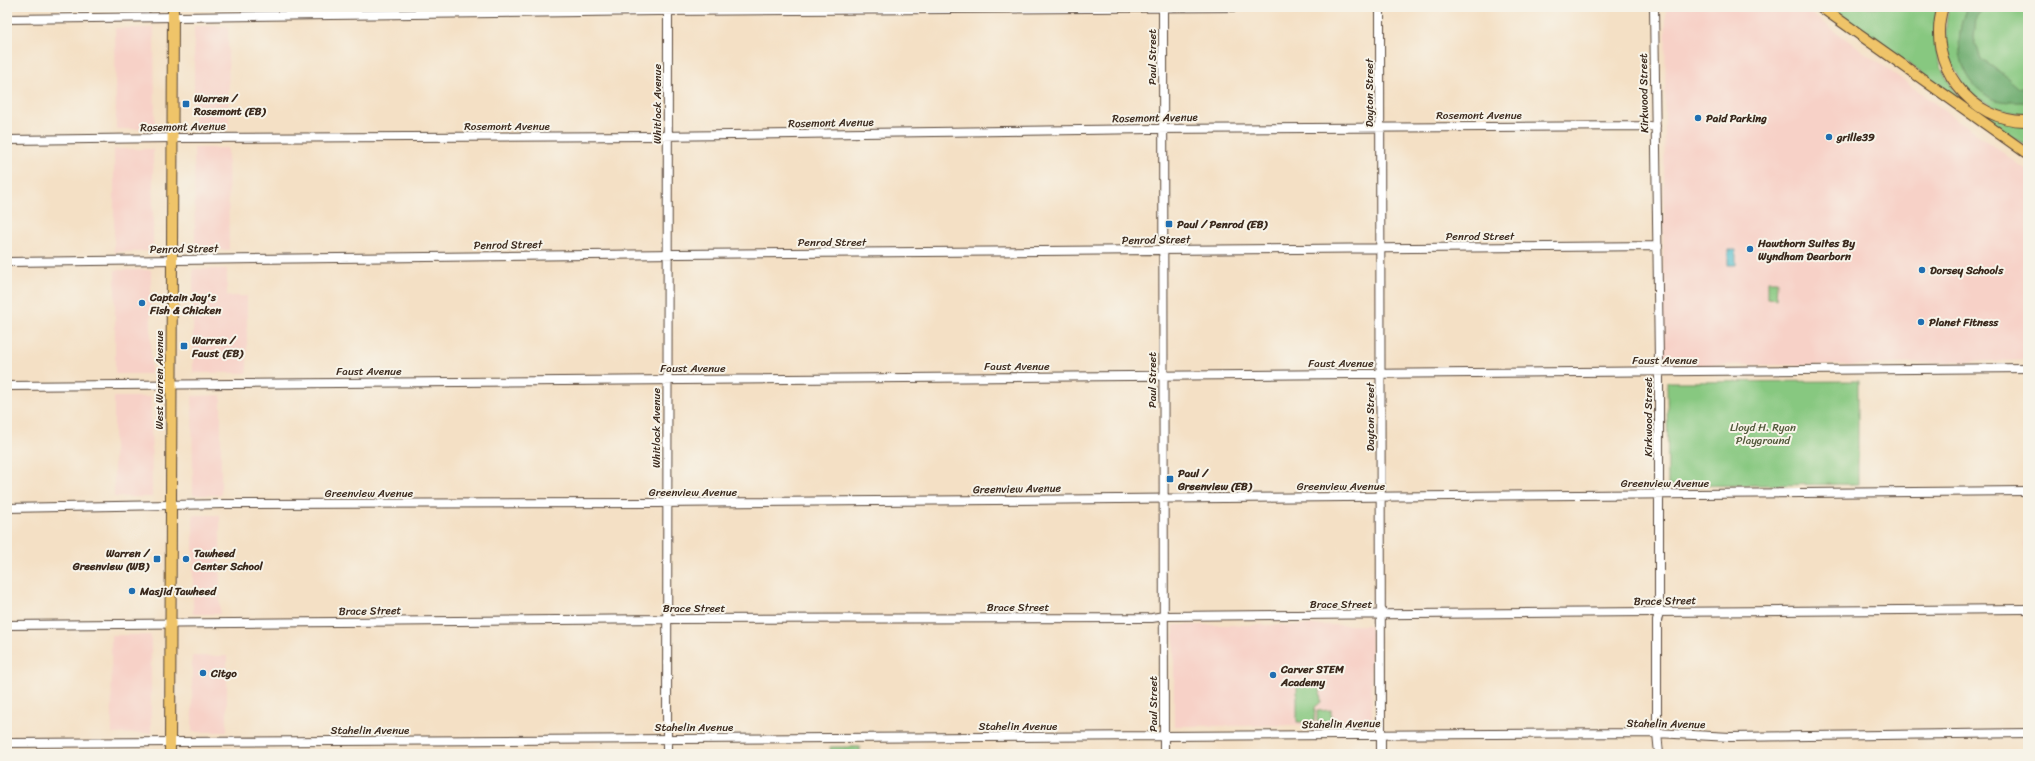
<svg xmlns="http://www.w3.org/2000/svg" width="2035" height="761" viewBox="0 0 2035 761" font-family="Sriracha,sans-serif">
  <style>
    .built { fill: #f7d1c7 }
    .green { fill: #87c880; stroke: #61794f }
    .forest { fill: #6dac6e; stroke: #546b46 }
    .water { fill: #52becd; stroke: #467476 }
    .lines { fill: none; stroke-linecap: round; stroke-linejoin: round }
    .minor-casing { stroke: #574537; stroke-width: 10 }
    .major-casing { stroke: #574537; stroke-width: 12 }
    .minor { stroke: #fff; stroke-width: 8 }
    .major { stroke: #efc469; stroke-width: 10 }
    .poi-dot { fill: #1f6fb2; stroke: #f7f3e8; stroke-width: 1.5 }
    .labels { text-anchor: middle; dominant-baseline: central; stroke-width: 4; stroke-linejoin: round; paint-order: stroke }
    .street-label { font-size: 11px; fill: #3b2a1e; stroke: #f7f3e8 }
    .poi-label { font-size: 11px; font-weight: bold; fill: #3b2a1e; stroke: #f7f3e8; text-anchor: start }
    .park-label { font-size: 11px; fill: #52593b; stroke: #f7f3e8 }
  </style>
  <rect width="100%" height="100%" fill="#f7f3e8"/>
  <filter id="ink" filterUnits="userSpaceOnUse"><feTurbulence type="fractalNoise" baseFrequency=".025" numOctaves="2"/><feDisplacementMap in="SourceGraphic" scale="8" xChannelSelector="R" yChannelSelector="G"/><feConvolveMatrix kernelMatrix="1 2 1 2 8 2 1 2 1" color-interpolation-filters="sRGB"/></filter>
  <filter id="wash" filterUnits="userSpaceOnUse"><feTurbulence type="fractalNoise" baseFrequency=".012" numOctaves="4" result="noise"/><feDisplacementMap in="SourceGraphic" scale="16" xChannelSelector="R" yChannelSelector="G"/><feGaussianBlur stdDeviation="0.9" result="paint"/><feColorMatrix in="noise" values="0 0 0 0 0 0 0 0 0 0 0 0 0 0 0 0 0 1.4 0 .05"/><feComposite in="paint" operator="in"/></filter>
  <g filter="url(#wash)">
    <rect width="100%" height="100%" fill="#f4e0c5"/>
    <path class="built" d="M1666,7h136l226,164v189l-171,5h-190l-5,-4z
      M194,26h34l1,103h-35z
      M115,28h39l1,101h-39z
      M194,148h34l1,102h-34z
      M114,149h39v102l-39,1z
      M193,269h34v27h20v77h-54z
      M115,270h36v104h-36z
      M221,395v100h-28l-1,-99z
      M114,397h37l1,100h-38z
      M2025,501h3v99h-3z
      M193,515h27v99h-27z
      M1174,625h197l1,100 -198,1z
      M111,635h40v98l-39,1z
      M192,656h35v76h-35z
      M190,751h37v3h-37z
      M112,752h39v2h-39z"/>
    <path class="green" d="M1829,7h109c-9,31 0,68 24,91 8,6 54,21 66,26v22l-22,-12z
      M1949,7h79v107c-58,-1 -93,-52 -79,-107z
      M1768,281h9l-1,18 -8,-1z
      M1858,381v103l-190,2 -1,-104z
      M1315,684l5,4 1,14 -6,5 -1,15h-17v-37z
      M1331,710v12h-14v-11z
      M830,747h30v7h-29z"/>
    <path class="forest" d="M1967,7h18l-9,10 -2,21 7,21 22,15 16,14h9v14c-11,0 -29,1 -39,-5 -32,-19 -36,-59 -22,-90z"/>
    <path class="water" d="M1728,250h8v15h-8z"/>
  </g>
  <g filter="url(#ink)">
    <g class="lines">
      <defs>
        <path id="minor" d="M1163,7l1,747
          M1380,7l1,747
          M1654,7l5,354v251l-2,9v112l2,21
          M7,19l651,-8 584,-4
          M7,140l166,-2 484,-2 495,-7 504,-3
          M7,262l670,-8 981,-8
          M7,386l2021,-18
          M7,508l217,-4 432,-1 1372,-12
          M7,625l660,-6 485,-1 12,-2 864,-7
          M7,743l1650,-10 73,4 298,-4
          M667,754l1,-746"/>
        <path id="major" d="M1821,7l207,147
          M1943,7c-18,55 27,116 85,114
          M170,754l3,-747"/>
      </defs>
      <use href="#minor" class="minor-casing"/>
      <use href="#major" class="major-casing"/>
      <use href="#minor" class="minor"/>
      <use href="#major" class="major"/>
    </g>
  </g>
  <g class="poi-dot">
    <rect x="182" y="100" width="8" height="8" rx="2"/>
    <circle cx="1698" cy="118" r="4"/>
    <circle cx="1829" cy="137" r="4"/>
    <rect x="1165" y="220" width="8" height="8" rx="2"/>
    <circle cx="1750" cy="249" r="4"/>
    <circle cx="1922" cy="270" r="4"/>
    <circle cx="142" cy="303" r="4"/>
    <circle cx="1921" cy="322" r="4"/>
    <rect x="180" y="342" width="8" height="8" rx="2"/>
    <rect x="1166" y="475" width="8" height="8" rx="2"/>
    <rect x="153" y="555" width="8" height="8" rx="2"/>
    <circle cx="186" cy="559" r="4"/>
    <circle cx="132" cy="591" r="4"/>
    <circle cx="203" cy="673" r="4"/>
    <circle cx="1273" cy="675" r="4"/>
  </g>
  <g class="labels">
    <g class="street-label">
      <text transform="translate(1152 57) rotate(-90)">Paul Street</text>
      <text transform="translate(1369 93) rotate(-90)">Dayton Street</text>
      <text transform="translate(1644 93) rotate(-91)">Kirkwood Street</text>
      <text transform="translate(657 104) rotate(-90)">Whitlock Avenue</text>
      <text x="1479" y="115">Rosemont Avenue</text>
      <text transform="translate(1155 118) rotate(-1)">Rosemont Avenue</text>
      <text transform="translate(831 123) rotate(-1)">Rosemont Avenue</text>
      <text x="507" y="126">Rosemont Avenue</text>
      <text transform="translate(183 127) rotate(-1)">Rosemont Avenue</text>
      <text x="1480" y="236">Penrod Street</text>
      <text transform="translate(1156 240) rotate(-1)">Penrod Street</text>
      <text x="832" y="242">Penrod Street</text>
      <text transform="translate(508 245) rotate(-1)">Penrod Street</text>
      <text transform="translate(184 249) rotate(-1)">Penrod Street</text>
      <text x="1665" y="360">Faust Avenue</text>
      <text x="1341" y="363">Faust Avenue</text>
      <text x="1017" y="366">Faust Avenue</text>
      <text x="693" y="368">Faust Avenue</text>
      <text x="369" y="371">Faust Avenue</text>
      <text transform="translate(159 380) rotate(-90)">West Warren Avenue</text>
      <text transform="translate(1152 380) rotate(-90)">Paul Street</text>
      <text transform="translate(1370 417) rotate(-90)">Dayton Street</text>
      <text transform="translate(1648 417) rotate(-90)">Kirkwood Street</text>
      <text transform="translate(656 428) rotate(-90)">Whitlock Avenue</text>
      <text x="1665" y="483">Greenview Avenue</text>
      <text x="1341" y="486">Greenview Avenue</text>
      <text transform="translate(1017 489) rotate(-1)">Greenview Avenue</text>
      <text x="693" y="492">Greenview Avenue</text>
      <text x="369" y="493">Greenview Avenue</text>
      <text transform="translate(1665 601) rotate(-1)">Brace Street</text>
      <text x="1341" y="604">Brace Street</text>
      <text x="1018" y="607">Brace Street</text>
      <text x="694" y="608">Brace Street</text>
      <text transform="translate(370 611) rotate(-1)">Brace Street</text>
      <text transform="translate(1153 704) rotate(-90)">Paul Street</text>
      <text transform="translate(1341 724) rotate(-1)">Stahelin Avenue</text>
      <text transform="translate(1666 724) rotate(1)">Stahelin Avenue</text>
      <text x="1018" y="726">Stahelin Avenue</text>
      <text x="694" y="727">Stahelin Avenue</text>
      <text x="370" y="730">Stahelin Avenue</text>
    </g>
    <g class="poi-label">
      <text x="194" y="98">Warren /<tspan x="194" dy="13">Rosemont (EB)</tspan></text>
      <text x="1706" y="118">Paid Parking</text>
      <text x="1837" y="137">grille39</text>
      <text x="1177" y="224">Paul / Penrod (EB)</text>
      <text x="1758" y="243">Hawthorn Suites By<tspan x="1758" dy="13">Wyndham Dearborn</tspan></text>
      <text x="1930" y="270">Dorsey Schools</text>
      <text x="150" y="297">Captain Jay's<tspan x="150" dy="13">Fish &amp; Chicken</tspan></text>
      <text x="1929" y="322">Planet Fitness</text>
      <text x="192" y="340">Warren /<tspan x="192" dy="13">Faust (EB)</tspan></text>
      <text x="1178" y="473">Paul /<tspan x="1178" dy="13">Greenview (EB)</tspan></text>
      <text x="149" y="553" text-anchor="end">Warren /<tspan x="149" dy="13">Greenview (WB)</tspan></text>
      <text x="194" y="553">Tawheed<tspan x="194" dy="13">Center School</tspan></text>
      <text x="140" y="591">Masjid Tawheed</text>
      <text x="1281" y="669">Carver STEM<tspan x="1281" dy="13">Academy</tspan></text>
      <text x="211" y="673">Citgo</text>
    </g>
    <g class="park-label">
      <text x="1763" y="427">Lloyd H. Ryan<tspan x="1763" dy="13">Playground</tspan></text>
    </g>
  </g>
  <rect width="2035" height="761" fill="none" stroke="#f7f3e8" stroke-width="24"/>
</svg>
